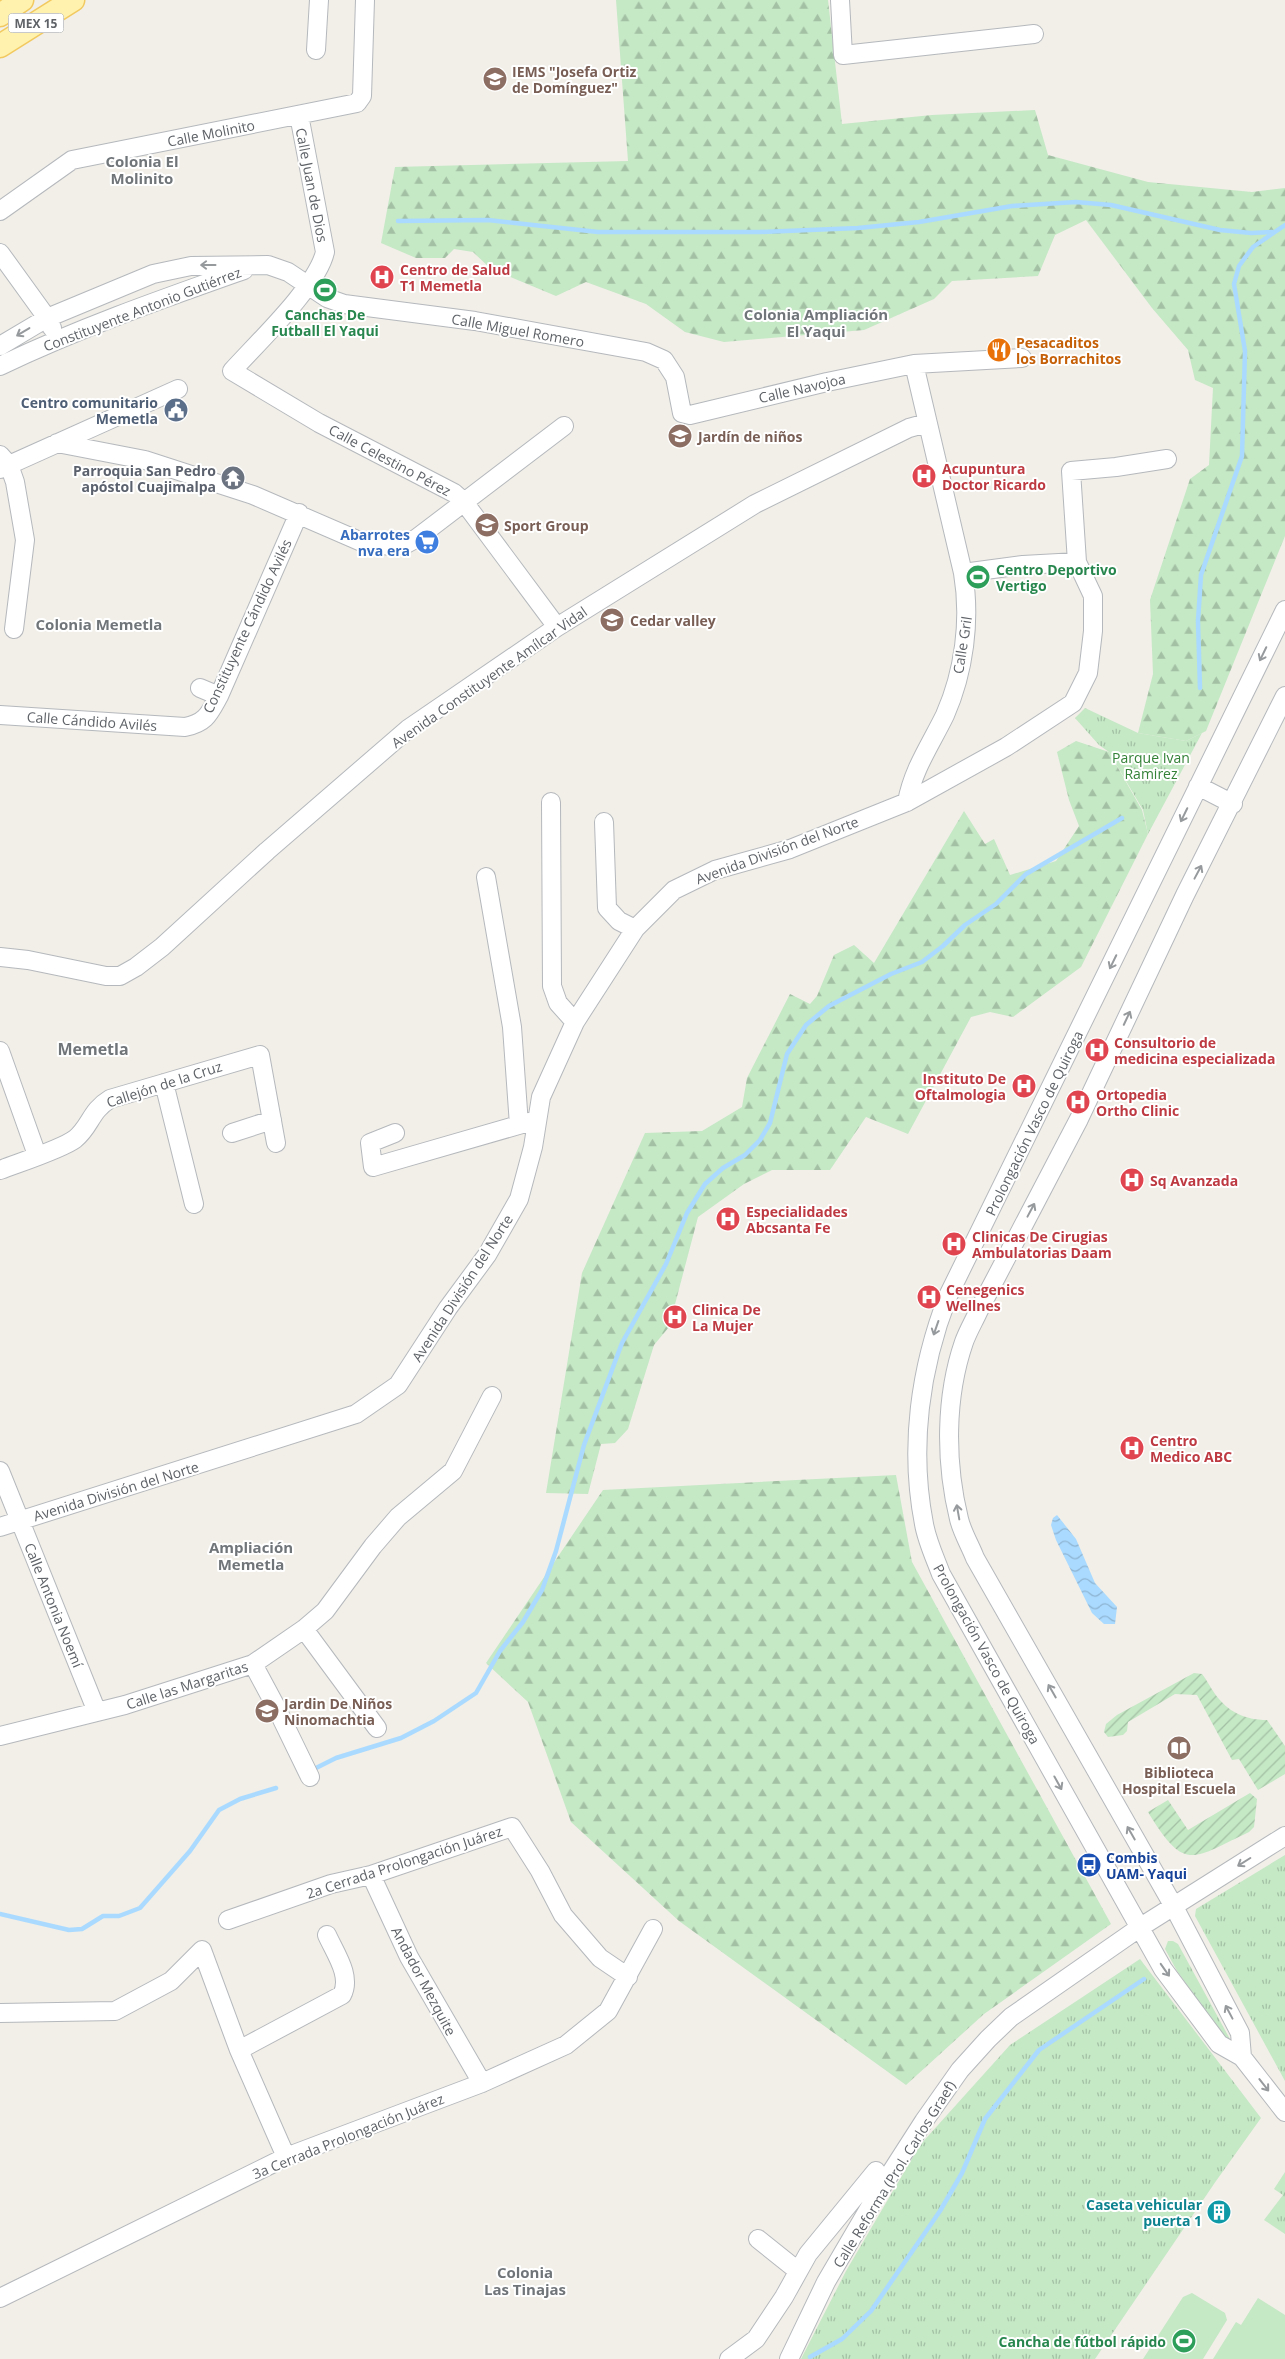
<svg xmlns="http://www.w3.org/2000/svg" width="1285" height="2359" viewBox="0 0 1285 2359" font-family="'Open Sans',sans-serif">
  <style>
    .grass { fill: url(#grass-tufts) }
    .forest { fill: url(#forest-firs) }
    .garden { fill: url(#garden-furrows) }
    .pitch { fill: #c5e8c5 }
    .water { fill: url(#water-waves) }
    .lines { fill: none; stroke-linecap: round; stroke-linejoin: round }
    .stream { stroke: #aadaff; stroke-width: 4.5 }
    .minor-casing { stroke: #b5b8bc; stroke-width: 20 }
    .major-casing { stroke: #f2c960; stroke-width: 25 }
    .minor { stroke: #fff; stroke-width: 18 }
    .major { stroke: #fff2af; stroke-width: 22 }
    .oneway { stroke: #979a9d }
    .labels { text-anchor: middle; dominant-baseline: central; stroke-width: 4; stroke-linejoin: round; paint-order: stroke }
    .shield { fill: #fff; stroke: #8f9295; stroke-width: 1 }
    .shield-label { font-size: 12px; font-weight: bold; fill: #5f6368 }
    .education-label { font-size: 14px; font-weight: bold; fill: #785e54; stroke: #fff; text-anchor: start }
    .street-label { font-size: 14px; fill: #5f6368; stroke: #fff }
    .health-label { font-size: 14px; font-weight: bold; fill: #be3a42; stroke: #fff; text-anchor: start }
    .leisure-label { font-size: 14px; font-weight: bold; fill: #27864d; stroke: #fff }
    .food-label { font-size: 14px; font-weight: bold; fill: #c56008; stroke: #fff; text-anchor: start }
    .service-label { font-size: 14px; font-weight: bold; fill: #4e5e75; stroke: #fff; text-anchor: end }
    .worship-label { font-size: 14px; font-weight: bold; fill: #5b616d; stroke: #fff; text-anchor: end }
    .shop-label { font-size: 14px; font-weight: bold; fill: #366cbe; stroke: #fff; text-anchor: end }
    .park-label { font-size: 14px; fill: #348238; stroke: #fff }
    .transit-label { font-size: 14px; font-weight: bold; fill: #164399; stroke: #fff; text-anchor: start }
    .culture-label { font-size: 14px; font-weight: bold; fill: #0d838f; stroke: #fff; text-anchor: end }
    .neighbourhood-label { font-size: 15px; font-weight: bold; fill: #70757a; stroke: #fff }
    .quarter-label { font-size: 16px; font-weight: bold; fill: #70757a; stroke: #fff }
  </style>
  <defs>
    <pattern id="grass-tufts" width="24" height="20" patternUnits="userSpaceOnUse" patternTransform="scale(1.25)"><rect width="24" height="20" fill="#c5e8c5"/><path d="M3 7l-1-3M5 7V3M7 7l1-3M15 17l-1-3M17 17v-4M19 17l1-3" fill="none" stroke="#a3c0a4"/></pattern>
    <pattern id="forest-firs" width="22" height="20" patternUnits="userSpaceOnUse" patternTransform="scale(1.25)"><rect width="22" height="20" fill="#c5e8c5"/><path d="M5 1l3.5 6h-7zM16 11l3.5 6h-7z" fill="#a3c0a4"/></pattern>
    <pattern id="garden-furrows" width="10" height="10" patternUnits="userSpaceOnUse" patternTransform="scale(1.25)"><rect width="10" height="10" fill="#c5e8c5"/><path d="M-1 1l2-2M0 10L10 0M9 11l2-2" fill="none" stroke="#a3c0a4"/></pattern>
    <pattern id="water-waves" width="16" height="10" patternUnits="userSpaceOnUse" patternTransform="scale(1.25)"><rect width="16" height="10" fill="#aadaff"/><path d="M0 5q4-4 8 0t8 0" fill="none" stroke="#8eb4d2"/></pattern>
  </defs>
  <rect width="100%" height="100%" fill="#f1efe8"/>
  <path class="grass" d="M1085,708l53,25 48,8 16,-8 -54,101 -5,-24 -34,-58 -10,-7 -24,-27z
    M1285,1855v226l-90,-165 1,-7z
    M1168,1941h5l5,3 53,97 -3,2 -51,-72 -12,-22z
    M1140,1959l121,159 -45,63 -121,178h-294l45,-88 74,-126 90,-100z
    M1285,2172v62l-21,-14 19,-25 -9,-6z"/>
  <path class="forest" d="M616,0h212l14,124 90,-9 103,-5 13,45 100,27 104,10 33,-4v348l-79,195 -20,10 -48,-8 15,-59 -3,-74 40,-121 19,-14 4,-77 -18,-8 -7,-30 -36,-42 -66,-88 -31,15 -17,41 -86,5 -18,18 -70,31 -140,12 -39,-10 -39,-28 -60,-22 -30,14 -65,-27 -18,-17 -19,-3 -9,9h-29l-35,-15 14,-76 233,-6z
    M1076,741l33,11 33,58 6,24 -67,133 -68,50 -23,-5 -19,5 -63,117 -42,-17 -36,53h-58l-28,14 -46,33 -29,110 -15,18 -26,84 -13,14 -14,1 -13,50 -42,-1 36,-220 63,-140 57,-2 40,-24 5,-29 43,-84 20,10 7,-8 17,-41 20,-10 20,18 90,-152 21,33 9,-5 16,36 46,-14 23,-35 -10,-26 -12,-48z
    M896,1475l16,87 199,362 -127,90 -78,71 -227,-164 -108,-99 -43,-120 -42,-39 117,-173z"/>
  <path class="garden" d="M1194,1673l8,1c5,6 8,13 13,20 13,18 30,26 52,26l18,26v28l-27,16 -19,-31 -7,1 -35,-65 -22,-1 -47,28 -1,9 -4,4 -15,2 -4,-5 2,-8 11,-9z
    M1250,1793l7,6 -3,28 -5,5c-57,27 -64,41 -101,-20l20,-12 20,30z"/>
  <path class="pitch" d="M1192,2293l33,20 2,7 -24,39h-60l40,-62z
    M1258,2298l27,17v44h-72l23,-37 5,3z"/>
  <path class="water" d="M1057,1515l19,24 19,44 22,24 -2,17h-11l-12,-11 -36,-73 -5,-15 2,-7z"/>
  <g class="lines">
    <path class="stream" d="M398,221l90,-1 110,12h162l98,-4 61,-6 93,-16 64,-4 35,3 109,25 31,3 21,-1
      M1200,688l-2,-67 3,-46 41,-119 3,-105 -11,-67 5,-18 14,-19 32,-22
      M314,1769l22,-11 65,-20 33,-17 42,-28 24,-42 23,-29 19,-32 14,-39 28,-106 38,-102 44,-79 21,-51 18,-29 18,-16 22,-13 15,-15 10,-17 17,-69 19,-29 23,-19 62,-32 31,-12 21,-16 22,-21 31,-21 30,-30 96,-56
      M0,1914l69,16 13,-1 21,-13h16l21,-8 50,-57 29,-41 21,-11 36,-11
      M810,2357l32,-18 29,-28 69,-100 22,-38 23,-54 54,-69 105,-71"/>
    <defs>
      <path id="minor" d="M840,0l3,55 191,-21
        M316,50l3,-50
        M299,115l26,137c-8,35 -68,91 -93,119l87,52 135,70 10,9 93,125
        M0,211l72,-51 285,-57 5,-7 3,-96
        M0,253l47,65 5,10
        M0,346l47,-28 106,-44 38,-8 77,-1 20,7 39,26 17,6 131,17 171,31 18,8 11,17 7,36 8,2 137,-33 87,-18 108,-6
        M0,366c79,-38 162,-67 244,-96
        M57,443l88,17 108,35 111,48 27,3 15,-2 11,-6 147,-112
        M0,455l9,10 6,17 10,58 -11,89
        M0,469l178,-80
        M963,573l60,-8 54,-3
        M1285,610l-337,686c-28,72 -39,151 -24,228 3,17 11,34 17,50l222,395 56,75 23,13 43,55
        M200,688l19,8
        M0,715l185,12c21,-4 24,-13 34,-31l80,-183
        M1198,786l35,18
        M551,802l1,184 6,17 17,19
        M907,802c6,-33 24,-58 38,-87 19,-43 26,-95 18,-142l-49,-209
        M604,822l3,86 12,13 16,8
        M486,877l26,150 7,98
        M0,957l28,3 78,16h14l16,-9 26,-20 105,-96 141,-122 149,-102 198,-123 154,-76 18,-5
        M0,1051l37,104
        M164,1083l30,121
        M232,1133l40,-13
        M395,1133l-25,10 3,24 156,-45
        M0,1170c18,-7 62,-21 75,-31 16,-13 15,-28 35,-40l150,-44 16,88
        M0,1471l97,241
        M0,1527l356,-113 42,-29 50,-77 39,-53 32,-56 14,-52 8,-50 34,-75 60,-93 39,-39 41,-20 75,-21 117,-47 99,-55 67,-44 15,-30 5,-42v-35l-16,-34 -6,-91 45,-4 51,-8
        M304,1629l73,99
        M253,1664l22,41 35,72
        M0,1736l125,-31 128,-41 51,-35 21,-18 48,-65 25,-29 55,-46 39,-75
        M371,1875l38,82 73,126
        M228,1920l103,-36 40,-9 141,-48 28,44 23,44 37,43 28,19
        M0,2013l115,-2 56,-30 31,-31 37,100 47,107
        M239,2050l103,-55c10,-19 -7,-42 -15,-60
        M1242,2057l-2,-24 -67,-128 -198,-347c-5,-13 -13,-26 -16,-39 -14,-57 -14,-122 5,-177 4,-11 10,-21 15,-32l100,-191 106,-224 100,-199
        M758,2239l40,32
        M0,2298l286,-141 196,-74 84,-38 42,-34 45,-82
        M729,2359l27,-20 28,-42 24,-43 68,-83
        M789,2359l37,-77 55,-94 43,-67 36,-51 28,-31 23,-22 128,-89 146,-92"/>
      <path id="major" d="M0,15l22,-15
        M0,46l73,-46"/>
    </defs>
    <use href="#minor" class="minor-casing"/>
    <use href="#major" class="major-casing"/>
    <use href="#minor" class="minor"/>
    <use href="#major" class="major"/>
  </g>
  <defs><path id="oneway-shaft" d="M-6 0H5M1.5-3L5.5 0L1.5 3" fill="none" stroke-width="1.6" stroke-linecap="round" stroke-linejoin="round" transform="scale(1.25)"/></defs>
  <g class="oneway">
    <use href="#oneway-shaft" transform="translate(208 265) rotate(180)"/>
    <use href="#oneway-shaft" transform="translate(23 332) rotate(149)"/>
    <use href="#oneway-shaft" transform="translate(1263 654) rotate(116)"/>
    <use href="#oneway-shaft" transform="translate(1184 815) rotate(116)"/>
    <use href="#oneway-shaft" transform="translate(1198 872) rotate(-62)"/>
    <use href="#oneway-shaft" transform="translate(1113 962) rotate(116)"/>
    <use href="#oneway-shaft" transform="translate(1127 1018) rotate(-65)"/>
    <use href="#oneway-shaft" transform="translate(1031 1210) rotate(-62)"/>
    <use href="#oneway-shaft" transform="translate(936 1328) rotate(109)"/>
    <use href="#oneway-shaft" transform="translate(958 1512) rotate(-100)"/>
    <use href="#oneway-shaft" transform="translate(1052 1691) rotate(-120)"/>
    <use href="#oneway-shaft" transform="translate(1058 1783) rotate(61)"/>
    <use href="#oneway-shaft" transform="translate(1131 1833) rotate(-120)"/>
    <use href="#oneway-shaft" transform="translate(1244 1862) rotate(148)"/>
    <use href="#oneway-shaft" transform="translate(1165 1970) rotate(55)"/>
    <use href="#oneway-shaft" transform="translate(1229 2012) rotate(-118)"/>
    <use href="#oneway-shaft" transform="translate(1264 2085) rotate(52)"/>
  </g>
  <defs>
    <symbol id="school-disc" viewBox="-11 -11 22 22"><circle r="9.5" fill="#8d6e63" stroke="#fff"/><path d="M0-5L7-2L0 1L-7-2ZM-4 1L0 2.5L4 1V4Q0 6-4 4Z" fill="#fff"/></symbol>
    <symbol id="hospital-disc" viewBox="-11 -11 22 22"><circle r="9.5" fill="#e0444e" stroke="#fff"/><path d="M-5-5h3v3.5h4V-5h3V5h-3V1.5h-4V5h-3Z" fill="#fff"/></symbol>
    <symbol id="stadium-disc" viewBox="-11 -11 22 22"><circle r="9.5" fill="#2e9e5b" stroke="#fff"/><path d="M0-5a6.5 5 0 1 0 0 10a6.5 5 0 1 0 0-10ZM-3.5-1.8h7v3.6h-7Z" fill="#fff"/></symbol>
    <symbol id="restaurant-disc" viewBox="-11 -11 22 22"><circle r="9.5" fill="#e8710a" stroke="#fff"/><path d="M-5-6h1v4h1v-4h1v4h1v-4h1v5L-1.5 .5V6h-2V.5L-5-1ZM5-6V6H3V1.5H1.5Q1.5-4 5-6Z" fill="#fff"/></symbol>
    <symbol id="civic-disc" viewBox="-11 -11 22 22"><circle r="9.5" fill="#5c6f8a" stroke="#fff"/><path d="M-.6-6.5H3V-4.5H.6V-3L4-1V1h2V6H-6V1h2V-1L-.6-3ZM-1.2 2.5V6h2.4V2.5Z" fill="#fff"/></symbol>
    <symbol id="temple-disc" viewBox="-11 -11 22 22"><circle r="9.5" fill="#6b7280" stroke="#fff"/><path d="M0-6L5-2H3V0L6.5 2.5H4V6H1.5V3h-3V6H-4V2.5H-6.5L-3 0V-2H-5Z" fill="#fff"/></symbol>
    <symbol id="supermarket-disc" viewBox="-11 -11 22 22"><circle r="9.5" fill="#3f7fe0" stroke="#fff"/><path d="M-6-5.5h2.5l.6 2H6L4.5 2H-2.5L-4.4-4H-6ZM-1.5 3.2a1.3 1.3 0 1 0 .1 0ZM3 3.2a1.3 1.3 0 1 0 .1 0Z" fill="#fff"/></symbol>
    <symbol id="library-disc" viewBox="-11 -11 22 22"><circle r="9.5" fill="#8d6e63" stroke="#fff"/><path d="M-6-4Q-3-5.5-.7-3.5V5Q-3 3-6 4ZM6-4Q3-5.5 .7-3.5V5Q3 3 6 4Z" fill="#fff"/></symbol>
    <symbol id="bus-disc" viewBox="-11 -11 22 22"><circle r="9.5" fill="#1a4fb4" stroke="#fff"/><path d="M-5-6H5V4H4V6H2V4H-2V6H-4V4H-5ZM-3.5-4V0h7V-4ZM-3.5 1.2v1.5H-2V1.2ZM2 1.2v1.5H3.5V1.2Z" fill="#fff"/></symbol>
    <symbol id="building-disc" viewBox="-11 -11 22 22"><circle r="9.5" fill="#0f9aa8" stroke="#fff"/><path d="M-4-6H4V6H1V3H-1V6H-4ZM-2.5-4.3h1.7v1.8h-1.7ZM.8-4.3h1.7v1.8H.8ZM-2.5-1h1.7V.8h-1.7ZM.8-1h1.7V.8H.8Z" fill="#fff"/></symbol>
  </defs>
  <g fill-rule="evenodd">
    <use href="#school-disc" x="481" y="65" width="28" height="28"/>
    <use href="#hospital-disc" x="368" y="263" width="28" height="28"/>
    <use href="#stadium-disc" x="311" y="276" width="28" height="28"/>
    <use href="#restaurant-disc" x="985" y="336" width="28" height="28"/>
    <use href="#civic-disc" x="162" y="396" width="28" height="28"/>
    <use href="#school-disc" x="666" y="422" width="28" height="28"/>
    <use href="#hospital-disc" x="910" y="462" width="28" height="28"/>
    <use href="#temple-disc" x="219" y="464" width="28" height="28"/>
    <use href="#school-disc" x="473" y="511" width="28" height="28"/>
    <use href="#supermarket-disc" x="413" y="528" width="28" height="28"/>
    <use href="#stadium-disc" x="964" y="563" width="28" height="28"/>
    <use href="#school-disc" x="598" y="606" width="28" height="28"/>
    <use href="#hospital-disc" x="1083" y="1036" width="28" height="28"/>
    <use href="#hospital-disc" x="1010" y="1072" width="28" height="28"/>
    <use href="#hospital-disc" x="1064" y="1088" width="28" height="28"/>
    <use href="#hospital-disc" x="1118" y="1166" width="28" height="28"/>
    <use href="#hospital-disc" x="714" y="1205" width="28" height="28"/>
    <use href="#hospital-disc" x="940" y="1230" width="28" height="28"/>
    <use href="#hospital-disc" x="915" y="1283" width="28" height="28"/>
    <use href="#hospital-disc" x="661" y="1303" width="28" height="28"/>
    <use href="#hospital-disc" x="1118" y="1434" width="28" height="28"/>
    <use href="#school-disc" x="253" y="1697" width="28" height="28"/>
    <use href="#library-disc" x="1165" y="1734" width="28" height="28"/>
    <use href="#bus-disc" x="1075" y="1851" width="28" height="28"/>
    <use href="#building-disc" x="1205" y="2198" width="28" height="28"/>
    <use href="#stadium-disc" x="1170" y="2327" width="28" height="28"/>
  </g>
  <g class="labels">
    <rect class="shield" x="8.5" y="13.5" width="55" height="19" rx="4"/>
    <g class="shield-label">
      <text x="36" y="23">MEX 15</text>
    </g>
    <g class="education-label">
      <text x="512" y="71">IEMS "Josefa Ortiz<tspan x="512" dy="16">de Domínguez"</tspan></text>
      <text x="698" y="436">Jardín de niños</text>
      <text x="504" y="525">Sport Group</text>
      <text x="630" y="620">Cedar valley</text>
      <text x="284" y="1703">Jardin De Niños<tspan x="284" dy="16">Ninomachtia</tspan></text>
      <text x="1179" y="1772" text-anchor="middle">Biblioteca<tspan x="1179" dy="16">Hospital Escuela</tspan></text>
    </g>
    <g class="street-label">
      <text transform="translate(211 133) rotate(-11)">Calle Molinito</text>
      <text transform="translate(312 185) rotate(79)">Calle Juan de Dios</text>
      <text transform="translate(142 309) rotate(-21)">Constituyente Antonio Gutiérrez</text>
      <text transform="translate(518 330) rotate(10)">Calle Miguel Romero</text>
      <text transform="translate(802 388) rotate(-13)">Calle Navojoa</text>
      <text transform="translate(390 460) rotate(28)">Calle Celestino Pérez</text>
      <text transform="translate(247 626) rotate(-65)">Constituyente Cándido Avilés</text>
      <text transform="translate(962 645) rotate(-81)">Calle Gril</text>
      <text transform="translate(489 677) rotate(-35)">Avenida Constituyente Amílcar Vidal</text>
      <text transform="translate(92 721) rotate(4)">Calle Cándido Avilés</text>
      <text transform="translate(777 850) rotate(-20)">Avenida División del Norte</text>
      <text transform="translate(164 1084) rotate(-18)">Callejón de la Cruz</text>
      <text transform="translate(1034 1123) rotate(-64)">Prolongación Vasco de Quiroga</text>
      <text transform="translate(462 1288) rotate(-57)">Avenida División del Norte</text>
      <text transform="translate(116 1491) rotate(-17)">Avenida División del Norte</text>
      <text transform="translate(54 1605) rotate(68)">Calle Antonia Noemí</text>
      <text transform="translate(987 1654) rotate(61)">Prolongación Vasco de Quiroga</text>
      <text transform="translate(187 1685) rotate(-18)">Calle las Margaritas</text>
      <text transform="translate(404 1862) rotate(-18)">2a Cerrada Prolongación Juárez</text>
      <text transform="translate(424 1981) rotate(62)">Andador Mezquite</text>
      <text transform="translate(348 2136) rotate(-22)">3a Cerrada Prolongación Juárez</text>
      <text transform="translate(894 2174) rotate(-58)">Calle Reforma (Prol. Carlos Graef)</text>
    </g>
    <g class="health-label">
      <text x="400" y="269">Centro de Salud<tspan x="400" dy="16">T1 Memetla</tspan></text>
      <text x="942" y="468">Acupuntura<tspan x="942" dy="16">Doctor Ricardo</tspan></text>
      <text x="1114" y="1042">Consultorio de<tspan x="1114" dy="16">medicina especializada</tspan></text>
      <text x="1006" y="1078" text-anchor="end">Instituto De<tspan x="1006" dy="16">Oftalmologia</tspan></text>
      <text x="1096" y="1094">Ortopedia<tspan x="1096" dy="16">Ortho Clinic</tspan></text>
      <text x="1150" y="1180">Sq Avanzada</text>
      <text x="746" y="1211">Especialidades<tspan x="746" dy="16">Abcsanta Fe</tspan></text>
      <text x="972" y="1236">Clinicas De Cirugias<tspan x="972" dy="16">Ambulatorias Daam</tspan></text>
      <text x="946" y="1289">Cenegenics<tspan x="946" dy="16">Wellnes</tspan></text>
      <text x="692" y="1309">Clinica De<tspan x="692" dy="16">La Mujer</tspan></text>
      <text x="1150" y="1440">Centro<tspan x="1150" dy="16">Medico ABC</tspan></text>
    </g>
    <g class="leisure-label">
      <text x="325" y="314">Canchas De<tspan x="325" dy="16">Futball El Yaqui</tspan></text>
      <text x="996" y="569" text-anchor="start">Centro Deportivo<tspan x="996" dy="16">Vertigo</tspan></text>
      <text x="1166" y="2341" text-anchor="end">Cancha de fútbol rápido</text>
    </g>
    <g class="food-label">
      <text x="1016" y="342">Pesacaditos<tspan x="1016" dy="16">los Borrachitos</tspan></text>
    </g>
    <g class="service-label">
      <text x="158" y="402">Centro comunitario<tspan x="158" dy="16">Memetla</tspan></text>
    </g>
    <g class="worship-label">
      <text x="216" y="470">Parroquia San Pedro<tspan x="216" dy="16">apóstol Cuajimalpa</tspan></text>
    </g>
    <g class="shop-label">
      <text x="410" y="534">Abarrotes<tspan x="410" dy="16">nva era</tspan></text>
    </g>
    <g class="park-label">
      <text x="1151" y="757">Parque Ivan<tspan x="1151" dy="16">Ramirez</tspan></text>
    </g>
    <g class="transit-label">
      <text x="1106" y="1857">Combis<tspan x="1106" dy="16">UAM- Yaqui</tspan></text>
    </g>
    <g class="culture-label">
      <text x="1202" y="2204">Caseta vehicular<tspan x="1202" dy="16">puerta 1</tspan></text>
    </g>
    <g class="neighbourhood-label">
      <text x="142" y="161">Colonia El<tspan x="142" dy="17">Molinito</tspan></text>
      <text x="816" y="314">Colonia Ampliación<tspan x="816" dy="17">El Yaqui</tspan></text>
      <text x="99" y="624">Colonia Memetla</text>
      <text x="251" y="1547">Ampliación<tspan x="251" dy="17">Memetla</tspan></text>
      <text x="525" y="2272">Colonia<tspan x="525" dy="17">Las Tinajas</tspan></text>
    </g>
    <g class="quarter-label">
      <text x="93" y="1049">Memetla</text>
    </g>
  </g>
</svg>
